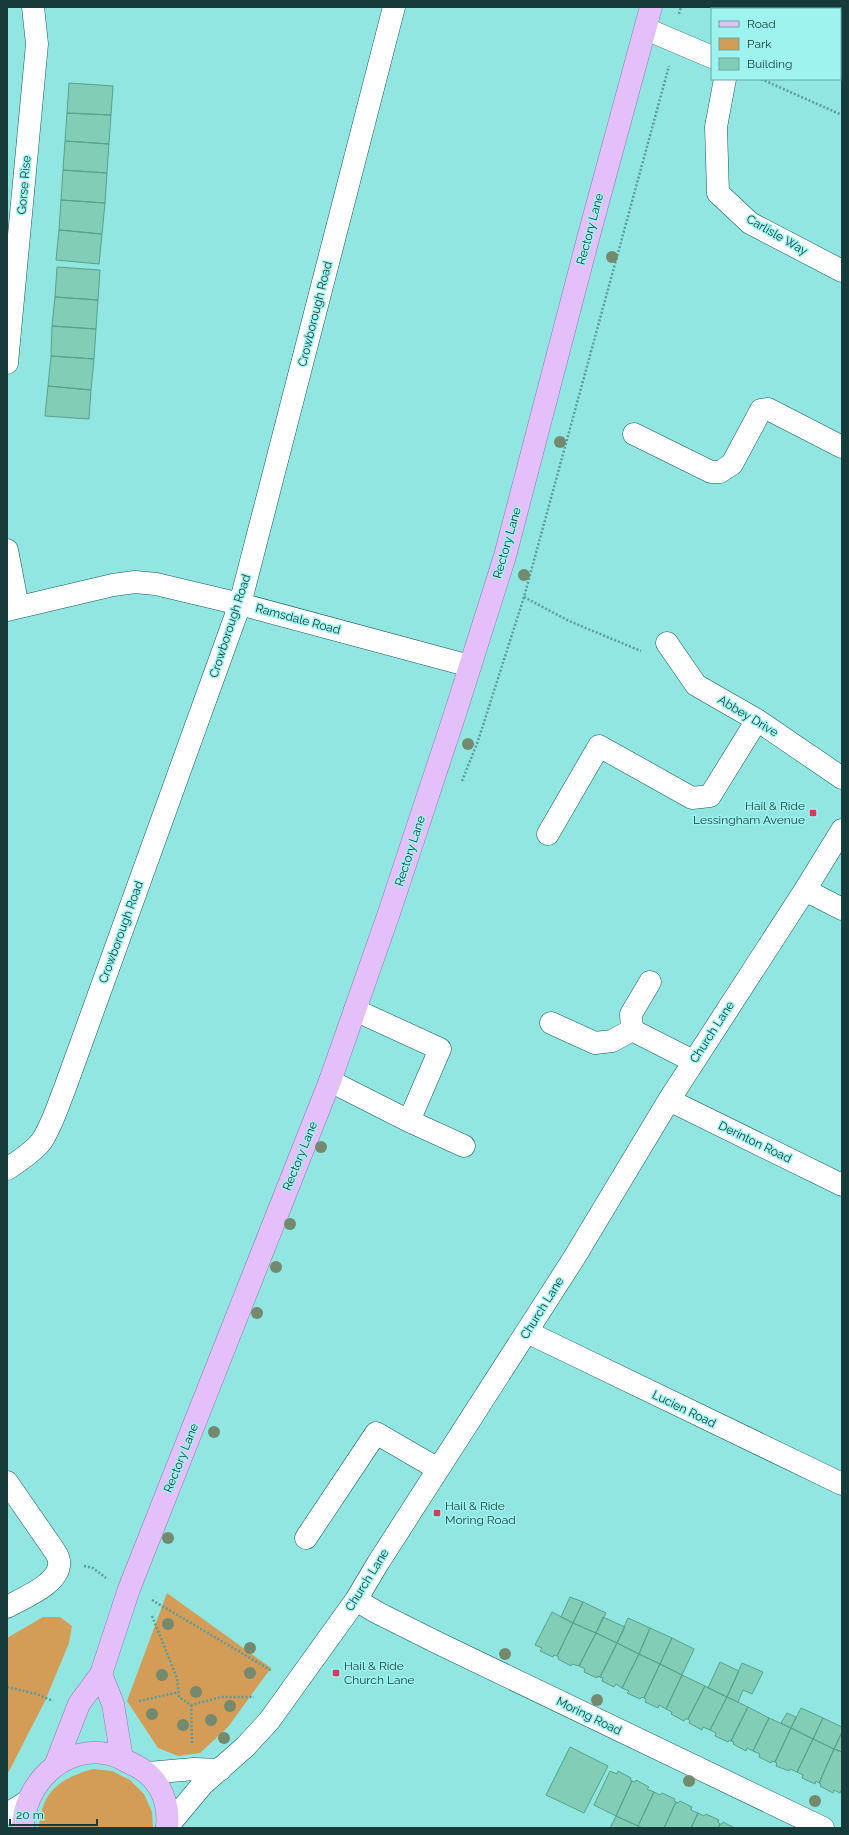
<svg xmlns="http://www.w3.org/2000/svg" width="849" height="1835" viewBox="0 0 849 1835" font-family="Raleway,sans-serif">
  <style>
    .green { fill: #d39d57 }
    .building { fill: #82cdb5; stroke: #57a18a }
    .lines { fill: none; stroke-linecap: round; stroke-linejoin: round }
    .minor-casing { stroke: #135957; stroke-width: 23 }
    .major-casing { stroke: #8f77b3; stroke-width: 23 }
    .path { stroke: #5c9b98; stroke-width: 2.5; stroke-dasharray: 2 2; stroke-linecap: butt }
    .minor { stroke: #fff; stroke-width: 22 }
    .major { stroke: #e3c1f8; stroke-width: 22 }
    .tree { fill: #748a6f }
    .poi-dot { fill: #ce3e5f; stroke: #9ef3ee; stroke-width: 1.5 }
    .labels { text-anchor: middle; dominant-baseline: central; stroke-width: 3; stroke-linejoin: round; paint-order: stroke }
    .street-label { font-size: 12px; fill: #173b3a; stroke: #9ef3ee }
    .poi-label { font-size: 12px; fill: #173b3a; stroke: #9ef3ee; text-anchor: start }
  </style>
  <rect width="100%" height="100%" fill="#91e6e1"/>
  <path class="green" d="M167,1593l104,75 -43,59 -28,26 -22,3 -20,-8 -31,-47z
    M43,1617h17l12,9 -3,17 -24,58 -38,74v-137z
    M93,1769l19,2 18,9 14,14 8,18 1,16h-114c2,-36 21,-50 54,-59z"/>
  <path class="building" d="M69,83l44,3 -2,29 -44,-2z
    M67,113l44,2 -2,29 -44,-3z
    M65,141l44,3 -2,29 -44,-3z
    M63,170l44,3 -2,30 -44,-3z
    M61,200l44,3 -3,31 -43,-4z
    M59,230l43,4 -3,30 -43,-4z
    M57,267l43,3 -2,30 -43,-3z
    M55,297l43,3 -2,29 -44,-3z
    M52,326l44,3 -2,30 -43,-3z
    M51,356l43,3 -3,31 -43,-4z
    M48,386l43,4 -2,29 -44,-3z
    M570,1597l13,5 -10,21 -12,-6z
    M583,1602l23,11 -10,20 -23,-10z
    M552,1612l21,11 -16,33 -3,-1 -1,2 -13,-6 2,-3 -7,-3z
    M603,1617l22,10 -8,16 -21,-10z
    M628,1618l22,10 -11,26 -22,-11z
    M573,1623l23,10 -17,33 -7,-2 -1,2 -13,-7 1,-2 -2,-1z
    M650,1628l22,10 -12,26 -21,-10z
    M596,1633l21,10 -17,34 -2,-1 -1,2 -13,-6 1,-3 -6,-3z
    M672,1638l22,11 -12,26 -22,-11z
    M617,1643l22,11 -17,34 -6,-4 -2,3 -12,-6 1,-3 -3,-1z
    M639,1654l21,10 -16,34 -2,-1 -2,2 -13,-6 2,-2 -7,-3z
    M720,1662l19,9 -12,26 -19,-9z
    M742,1663l21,9 -11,22 -9,-4 -5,12 -11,-5z
    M660,1664l22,11 -16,34 -7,-4 -1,3 -13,-6 1,-3 -2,-1z
    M682,1675l23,11 -17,33h-3l-1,2 -13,-7 1,-2 -6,-3z
    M705,1686l22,11 -17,33 -7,-3 -1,3 -13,-7 1,-2 -2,-2z
    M727,1697l21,10 -17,34 -2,-1 -1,2 -13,-6 1,-3 -6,-3z
    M748,1707l21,11 -16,33 -6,-3 -1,3 -13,-7 1,-2 -3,-1z
    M801,1708l22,10 -10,21 -22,-11z
    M787,1713l9,4 -5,11 -10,-5z
    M769,1718l22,10 -16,34 -3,-1 -1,2 -12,-6 1,-3 -7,-3z
    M823,1718l19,9v5l-8,17 -21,-10z
    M791,1728l22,11 -16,33 -7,-3 -1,2 -13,-5 1,-3 -2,-1z
    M842,1732v20l-8,-3z
    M813,1739l21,10 -15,34 -3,-2 -1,3 -13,-6 1,-3 -6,-3z
    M570,1747l38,19 -24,47 -38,-18z
    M834,1749l8,3v37l-2,4 -6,-3 -1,3 -13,-7 1,-2 -2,-1z
    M610,1771l7,3 1,-3 13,7 -1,2 2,1 -16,35 -22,-11z
    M636,1780l13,7 -2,2 7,3 -16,34 -22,-10 16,-35 3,1z
    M654,1792l6,3 2,-2 13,6 -1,2 2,1 -12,26h-21l-5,-2z
    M680,1801l12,6 -1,3 7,3 -7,15h-27l12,-26 2,1z
    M698,1813l6,3 2,-2 13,6 -1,2 2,2 -2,4h-27z
    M616,1816l22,10 -1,2h-27z
    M723,1822l12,6h-17l2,-4h2z"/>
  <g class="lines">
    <defs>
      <path id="minor" d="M646,29l66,28
        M725,79l-9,48 2,66 32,30 92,48
        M7,363l30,-319 -4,-37
        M634,434l77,38h9l12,-8 29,-54 7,-1 74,38
        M7,550l11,57
        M7,610l106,-25 22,-3 21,2 84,20 230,62
        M667,643l29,42 61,35 85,58
        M548,834l51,-88 93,52 18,-2 47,-76
        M805,890l37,19
        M355,1010l85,39 -31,72
        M551,1023l44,20 17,-2 20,-11 61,31
        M632,1030l-1,-16 19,-32
        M330,1081l79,40 55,25
        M669,1100l173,85
        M7,1169c12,-8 25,-16 34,-27 11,-16 17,-37 24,-54l175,-484 154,-597
        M527,1332l315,152
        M7,1482l47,68c2,3 5,8 5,11 3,22 -36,37 -52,46
        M306,1538l70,-105 62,36
        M356,1600l22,13 60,30 385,185
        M148,1773l46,-4 26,1
        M7,1814l21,-13
        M167,1827l36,-43 42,-37 24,-26 87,-121 22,-37 196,-305 95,-158 136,-210 37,-60"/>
      <path id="major" d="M101,1674l12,30 9,55
        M55,1766l24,-62 22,-30 28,-85 201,-508 59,-168 65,-196 51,-161 84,-321 62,-228
        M23,1828c1,-44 40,-83 86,-74 6,1 13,5 19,8 29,12 42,36 39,66"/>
    </defs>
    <use href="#minor" class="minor-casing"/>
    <use href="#major" class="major-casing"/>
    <path class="path" d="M679,14l2,-7
      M761,79l81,36
      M524,597l45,24 72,30
      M462,781l16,-40 46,-144 145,-531
      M84,1566l9,2 13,10
      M152,1600l120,71
      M152,1616l25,62 2,19 12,8 30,-8h33
      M7,1687l30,7 16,7
      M139,1701l40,-9
      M191,1705l1,38"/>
    <use href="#minor" class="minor"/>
    <use href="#major" class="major"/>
  </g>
  <g class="tree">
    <circle cx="612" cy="257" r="6"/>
    <circle cx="560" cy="442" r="6"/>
    <circle cx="524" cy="575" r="6"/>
    <circle cx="468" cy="744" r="6"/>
    <circle cx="321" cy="1147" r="6"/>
    <circle cx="290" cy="1224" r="6"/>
    <circle cx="276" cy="1267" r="6"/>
    <circle cx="257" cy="1313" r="6"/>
    <circle cx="214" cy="1432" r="6"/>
    <circle cx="168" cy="1538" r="6"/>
    <circle cx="168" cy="1624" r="6"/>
    <circle cx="250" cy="1648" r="6"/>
    <circle cx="505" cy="1654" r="6"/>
    <circle cx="250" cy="1673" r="6"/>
    <circle cx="162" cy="1675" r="6"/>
    <circle cx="196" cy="1692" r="6"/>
    <circle cx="597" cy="1700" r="6"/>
    <circle cx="230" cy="1706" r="6"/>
    <circle cx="152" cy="1714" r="6"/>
    <circle cx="211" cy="1720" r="6"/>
    <circle cx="183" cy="1725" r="6"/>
    <circle cx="224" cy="1738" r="6"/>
    <circle cx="689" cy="1781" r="6"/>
    <circle cx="815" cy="1801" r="6"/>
  </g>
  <g class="poi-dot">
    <rect x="809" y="809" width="8" height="8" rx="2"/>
    <rect x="433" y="1509" width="8" height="8" rx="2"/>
    <rect x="332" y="1669" width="8" height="8" rx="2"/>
  </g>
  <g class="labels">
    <g class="street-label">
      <text transform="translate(24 185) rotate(-85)">Gorse Rise</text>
      <text transform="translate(590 229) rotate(-75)">Rectory Lane</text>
      <text transform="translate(777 235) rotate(30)">Carlisle Way</text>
      <text transform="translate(315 314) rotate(-76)">Crowborough Road</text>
      <text transform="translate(507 543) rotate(-74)">Rectory Lane</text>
      <text transform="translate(298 619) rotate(15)">Ramsdale Road</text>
      <text transform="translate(230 626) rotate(-72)">Crowborough Road</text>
      <text transform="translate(748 716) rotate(31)">Abbey Drive</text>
      <text transform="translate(410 851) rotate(-72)">Rectory Lane</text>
      <text transform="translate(121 932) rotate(-70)">Crowborough Road</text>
      <text transform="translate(712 1032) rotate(-57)">Church Lane</text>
      <text transform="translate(755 1142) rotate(26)">Derinton Road</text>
      <text transform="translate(300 1156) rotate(-68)">Rectory Lane</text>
      <text transform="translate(542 1308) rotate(-58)">Church Lane</text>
      <text transform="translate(684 1409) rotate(26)">Lucien Road</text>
      <text transform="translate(181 1458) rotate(-68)">Rectory Lane</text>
      <text transform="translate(367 1580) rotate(-58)">Church Lane</text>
      <text transform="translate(589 1716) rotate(26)">Moring Road</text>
    </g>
    <g class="poi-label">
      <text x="805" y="806" text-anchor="end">Hail &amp; Ride<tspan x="805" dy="14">Lessingham Avenue</tspan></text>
      <text x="445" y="1506">Hail &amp; Ride<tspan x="445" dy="14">Moring Road</tspan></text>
      <text x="344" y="1666">Hail &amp; Ride<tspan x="344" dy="14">Church Lane</tspan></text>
    </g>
  </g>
  <rect width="849" height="1835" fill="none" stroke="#173b3a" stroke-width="16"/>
  <rect x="711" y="8" width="130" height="72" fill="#9ef3ee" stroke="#68a9a6"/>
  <rect x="719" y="21" width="20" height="6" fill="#e3c1f8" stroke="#68a9a6"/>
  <text x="747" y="28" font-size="12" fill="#173b3a">Road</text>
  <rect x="719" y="38" width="20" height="12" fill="#d39d57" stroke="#68a9a6"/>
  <text x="747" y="48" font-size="12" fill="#173b3a">Park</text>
  <rect x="719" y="58" width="20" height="12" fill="#82cdb5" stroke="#68a9a6"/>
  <text x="747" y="68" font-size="12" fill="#173b3a">Building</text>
  <path d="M10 1819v6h87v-6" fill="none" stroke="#173b3a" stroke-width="2"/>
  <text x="16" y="1819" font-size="12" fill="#173b3a" stroke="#9ef3ee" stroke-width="3" paint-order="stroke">20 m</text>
</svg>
